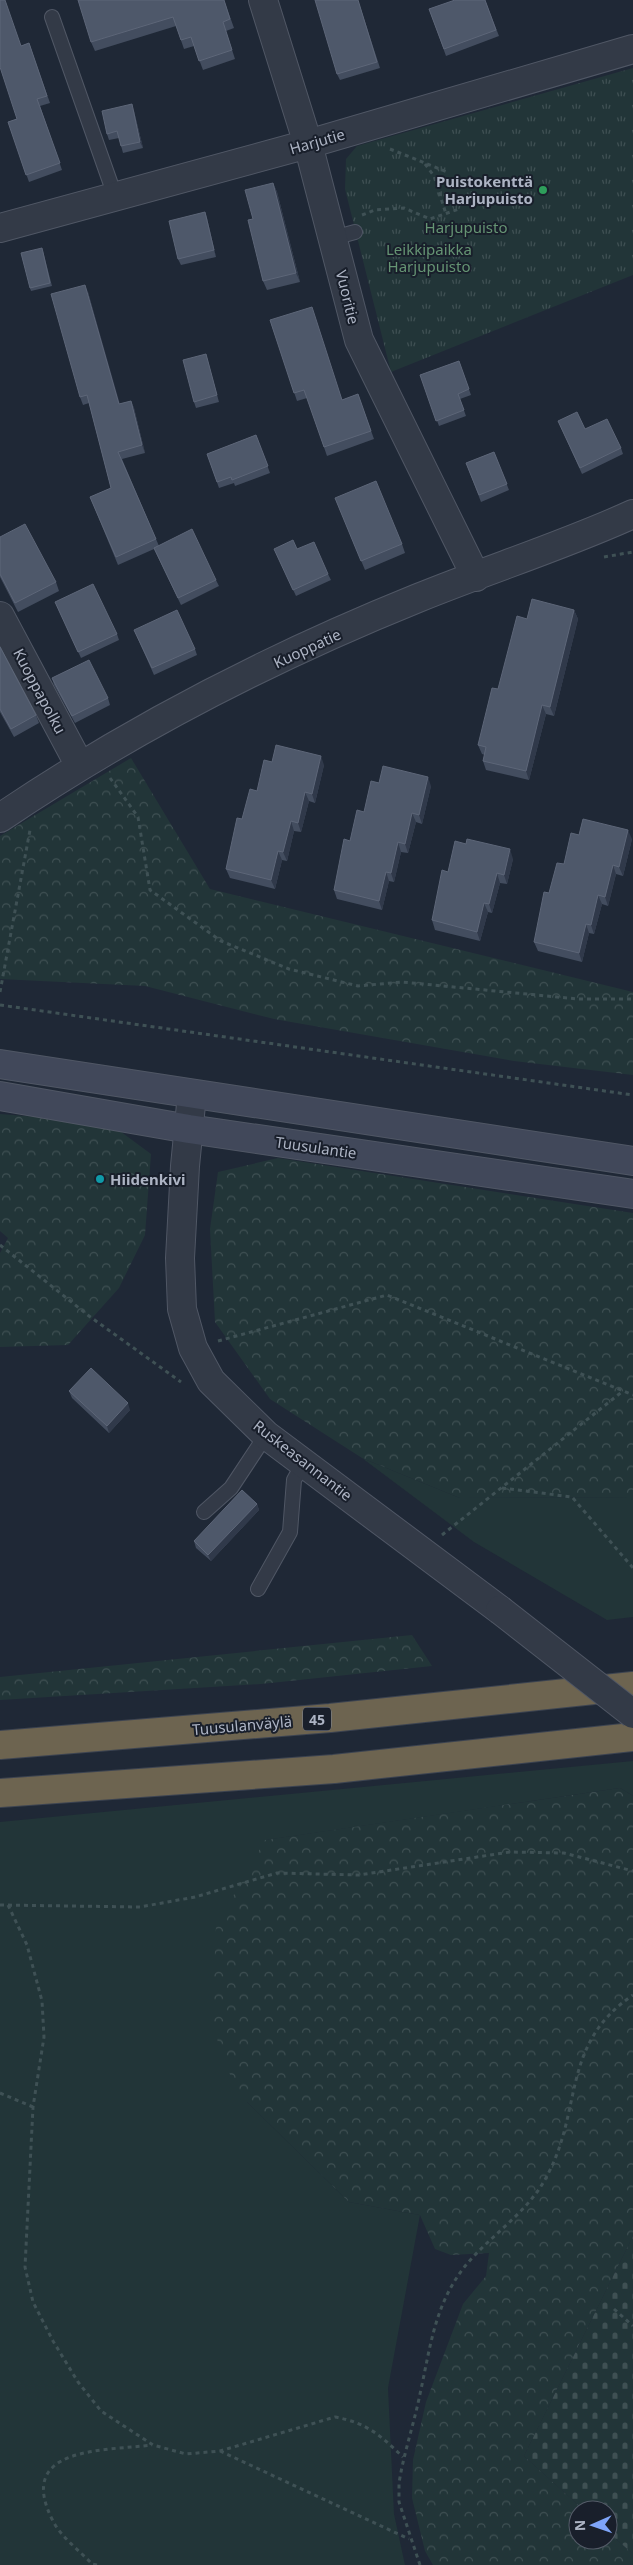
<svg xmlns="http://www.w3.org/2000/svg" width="633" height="2565" viewBox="0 0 633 2565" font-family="'Noto Sans',sans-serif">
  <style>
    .grass { fill: #223538 }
    .forest { fill: url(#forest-crowns) }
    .cemetery { fill: url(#cemetery-stones) }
    .park { fill: url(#park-tufts) }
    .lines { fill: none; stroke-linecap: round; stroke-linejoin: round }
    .lane-casing { stroke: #505765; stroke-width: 16 }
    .street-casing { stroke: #505765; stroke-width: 30 }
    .secondary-casing { stroke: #505765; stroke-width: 30 }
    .highway-casing { stroke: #3d4451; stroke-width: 30 }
    .path { stroke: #3f5155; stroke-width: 3; stroke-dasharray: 4 4; stroke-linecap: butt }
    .lane { stroke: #333a47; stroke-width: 14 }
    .street { stroke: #333a47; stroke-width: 28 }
    .secondary { stroke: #41485a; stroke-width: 28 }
    .highway { stroke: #6d6450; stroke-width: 28 }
    .street-bridge-casing { stroke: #505765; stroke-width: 30; stroke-linecap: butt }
    .street-bridge { stroke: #333a47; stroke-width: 28 }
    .wall { fill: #434d5f }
    .shaded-wall { fill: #30394a }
    .building { fill: #4e586a; stroke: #5d6678 }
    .leisure-dot { fill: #2e9e5b; stroke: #191f2b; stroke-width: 2 }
    .culture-dot { fill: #0f9aa8; stroke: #191f2b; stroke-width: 2 }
    .labels { text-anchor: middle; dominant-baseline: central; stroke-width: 4; stroke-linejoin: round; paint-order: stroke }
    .shield { fill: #191f2b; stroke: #818796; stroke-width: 1 }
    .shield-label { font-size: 14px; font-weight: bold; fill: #adb4c4 }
    .street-label { font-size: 15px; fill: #adb4c4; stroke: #191f2b }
    .poi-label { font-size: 15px; font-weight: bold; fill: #adb4c4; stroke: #191f2b; text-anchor: end }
    .park-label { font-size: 15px; fill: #659473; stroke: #191f2b }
  </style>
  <defs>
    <pattern id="forest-crowns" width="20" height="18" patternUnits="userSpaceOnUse" patternTransform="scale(1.25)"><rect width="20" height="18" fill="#223538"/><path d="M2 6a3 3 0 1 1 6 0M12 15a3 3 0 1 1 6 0" fill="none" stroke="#3f5053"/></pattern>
    <pattern id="cemetery-stones" width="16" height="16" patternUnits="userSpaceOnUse" patternTransform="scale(1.25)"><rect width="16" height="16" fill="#223538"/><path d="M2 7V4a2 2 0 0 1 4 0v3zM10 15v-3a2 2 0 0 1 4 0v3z" fill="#3f5053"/></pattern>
    <pattern id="park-tufts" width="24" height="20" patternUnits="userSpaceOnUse" patternTransform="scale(1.25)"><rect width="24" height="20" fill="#223538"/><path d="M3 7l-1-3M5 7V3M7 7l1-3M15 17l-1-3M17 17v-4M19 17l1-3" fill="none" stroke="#3f5053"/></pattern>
  </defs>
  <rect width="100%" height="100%" fill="#1f2836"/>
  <path class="grass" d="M362,1458l98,40 173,-1v120l-26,3 -133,-78z
    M633,1761v35l-13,-8 -354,52 -19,262 102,100 71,13 -32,173 6,126 11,51h-405v-743z"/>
  <path class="forest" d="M131,758l79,131 423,103v83l-119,-14 -240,-42 -129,-33 -145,-7v-143z
    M0,1114l109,9 42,31 -6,81 -26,53 -51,57 -68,2v-94l8,-15 -8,-7z
    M278,1158l355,55v284l-173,1 -98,-40 -92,-59 -55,-77 -5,-93 8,-57z
    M412,1635l20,31 -171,18 -261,16v-23z
    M620,1788l13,8v440l-109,220 60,54h-6v30h30v-8l25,22v11h-200l-8,-14 -13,-53 1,-38 13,-58 37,-98 23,-28 3,-23 -38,2 -16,-6 -15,-34 -71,-13 -102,-100 -24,-39 -11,-45 4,-92 49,-86z"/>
  <path class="cemetery" d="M633,2236v318l-25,-22v-22h-24l-60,-54z"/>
  <path class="park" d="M633,68v207l-242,97 -46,-183 1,-30 11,-13z"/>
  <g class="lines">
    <defs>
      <path id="lane" d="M52,17l63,179
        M333,238l22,-6
        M204,1512l27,-24 35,-53
        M258,1589l32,-57 4,-52 10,-18"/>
      <path id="street" d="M263,0l45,144 51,196 117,237
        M0,228l308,-84 325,-95
        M0,616l80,150
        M0,818c130,-88 272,-161 418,-220 71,-29 145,-52 215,-84
        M192,1094l-7,72 -5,92 2,51 11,39 18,33 55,54 234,175"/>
      <path id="secondary" d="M0,1064l633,97
        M0,1096l189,33 444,65"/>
      <path id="highway" d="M0,1745l330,-27 303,-32
        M0,1793l334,-24 299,-32"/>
    </defs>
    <use href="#lane" class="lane-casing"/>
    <use href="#street" class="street-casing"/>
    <use href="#secondary" class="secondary-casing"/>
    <use href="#highway" class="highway-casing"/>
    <path class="path" d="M390,149l57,23
      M425,164l9,12 12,38
      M362,215l13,-5 29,-2 26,11 29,-10
      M604,557l29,-5
      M110,778l28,39 12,73 71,51 68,28 69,17 44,-4 176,17h55
      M0,992l30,-162
      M0,1005l633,90
      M0,1245l89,71 92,66
      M218,1341l169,-46 246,100
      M502,1488l70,9 61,71
      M442,1535l181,-144
      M0,1905l140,2 55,-10 82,-24 82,2 151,-23 54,1 69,18
      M8,1905l19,40 15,56 2,36 -11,70 -8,160 8,35 20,39 25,41 23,29 52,34 33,9 34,-3 115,-34c32,6 45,18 68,40
      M0,2093l33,14
      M614,2309l19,17
      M220,2451l189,88
      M97,2565l-5,-1c-12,-13 -31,-27 -39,-43 -39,-75 51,-70 99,-76
      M420,2565l-21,-63v-19c5,-31 15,-59 21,-89 10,-45 14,-86 42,-124 26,-34 66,-56 86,-96 35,-67 13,-130 85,-179"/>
    <use href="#lane" class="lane"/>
    <use href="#street" class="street"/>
    <use href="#secondary" class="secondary"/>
    <use href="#highway" class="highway"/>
    <defs>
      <path id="street-bridge" d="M500,1610l133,104"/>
    </defs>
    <use href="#street-bridge" class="street-bridge-casing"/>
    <use href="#street-bridge" class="street-bridge"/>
  </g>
  <path class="wall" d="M224,0l10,28 -8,3 9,28 -32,11 -9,-24 -10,3 -8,-23 -81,25 -4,-9z
    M358,0l22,68 -40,12 -3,-6z
    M485,0l14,36 -53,20 -17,-47z
    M29,43l21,60 -10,3 22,64 -33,12 -21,-60 9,-3 4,-73z
    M134,111l9,37 -20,5 -4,-15 -10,2 -2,-6z
    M273,183l4,9 23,90 -33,8 -4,-9 -10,-62z
    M205,212l2,6 9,39 -35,8 -3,-6z
    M43,251l9,35 -21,5 -1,-3z
    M88,292l31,112 12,-3 3,7 11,45 -23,6 37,87 57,34 3,6 -38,19 -27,-56 -36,16 -28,-68 21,-9 -22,-85 -6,2 -3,-8z
    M270,320l72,80 16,-6 16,45 -47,17 -20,-58 -10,3z
    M206,354l13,48 -23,6 -2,-6z
    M459,361l12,34 -11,4 6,17 -27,10 -19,-51z
    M558,421l27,8 36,19 2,6 -41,20z
    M256,435l14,38 -35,13 -1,-3 -15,5 -12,-34z
    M494,452l15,38 -28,12 -15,-39z
    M335,498l67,46 3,9 -40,17z
    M0,537l56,45 3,9 -41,21 -18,-35z
    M274,549h23l31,25 3,6 -35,16z
    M55,602l62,32 2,6 -38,18z
    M574,610l4,9 -24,97 -8,-2 -17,66 -43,-10 -3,-9 2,-6 -3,-1 -4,-9 49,-126z
    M134,630l61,19 2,6 -43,20z
    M0,647l36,68 3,8 -25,14 -14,-25z
    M52,678l56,20 2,7 -35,18 -21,-38z
    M272,762l52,3 -9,38 -6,-2 -8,31 -7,-1 -7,30 -5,-1 -7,29 -45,-11 -4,-9 16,-50z
    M379,783l52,3 -9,38 -6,-2 -8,31 -7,-1 -7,30 -5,-1 -7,29 -45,-11 -3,-9 16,-49 14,-29z
    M579,835l53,4 -9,37 -7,-2 -8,32 -6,-2 -8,30 -5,-1 -7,29 -44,-11 -4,-9 15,-49z
    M513,859l-6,25 -7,-1 -8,30 -4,-1 -8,29 -45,-11 -3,-10 16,-48z
    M69,1391l61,19 -21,23 -37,-35z
    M257,1504l2,6 -48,51 -15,-13 -2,-7z"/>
  <path class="shaded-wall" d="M132,104l2,7 9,37 -3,-6z
    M273,183l4,9 23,90 -4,-9z
    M205,212l2,6 9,39 -2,-7z
    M85,285l3,7 34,119 -3,-7z
    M131,401l3,7 11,45 -3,-8z
    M574,610l4,9 -24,97 -4,-9z
    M542,705l4,9 -17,66 -3,-9z
    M321,756l3,9 -9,38 -3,-9z
    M428,777l3,9 -9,38 -3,-9z
    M305,792l4,9 -8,31 -3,-9z
    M412,813l4,9 -8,31 -3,-9z
    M291,821l3,10 -7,30 -4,-9z
    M628,830l4,9 -9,37 -4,-9z
    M398,842l3,10 -7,30 -3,-9z
    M510,849l3,10 -6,25 -3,-9z
    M278,851l4,9 -7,29 -4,-9z
    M613,865l3,9 -8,32 -3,-9z
    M386,872l3,9 -7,29 -3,-9z
    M497,873l3,10 -8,30 -3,-9z
    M598,895l4,9 -8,30 -3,-9z
    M484,903l4,9 -8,29 -3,-9z
    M586,924l3,9 -7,29 -3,-9z
    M128,1403l2,7 -21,23 -2,-7z
    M257,1504l2,6 -48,51 -3,-6z"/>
  <path class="building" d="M0,0h5l16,46 8,-3 18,53 -10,3 23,64 -34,12 -18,-53 9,-3 -17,-52z
    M78,0h146l6,19 -7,3 9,28 -33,11 -8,-24 -10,3 -8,-23 -82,25z
    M315,0h43l19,62 -40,12z
    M455,0h30l11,30 -52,19 -15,-40z
    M132,104l8,38 -19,4 -4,-15 -10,3 -5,-23z
    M273,183l23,90 -33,8 -15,-61 5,-1 -8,-29z
    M205,212l9,38 -36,9 -9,-38z
    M42,248l8,35 -20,5 -9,-35z
    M85,285l34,119 12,-3 11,44 -24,7 38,87 -40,18 -26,-60 21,-9 -24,-93 -7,2 -29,-103z
    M312,307l30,93 16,-6 13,37 -47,16 -20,-57 -10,3 -24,-73z
    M206,354l11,41 -23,7 -11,-42z
    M459,361l10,28 -11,5 6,16 -28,11 -16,-46z
    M577,412l8,17 22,-10 14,29 -41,20 -22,-47z
    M256,435l12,31 -36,14 -1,-3 -14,5 -10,-28z
    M494,452l13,32 -28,11 -13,-32z
    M376,481l26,63 -41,17 -26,-63z
    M25,524l31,58 -41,21 -15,-29v-37z
    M192,529l24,51 -38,18 -24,-50z
    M293,540l4,9 17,-7 14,32 -35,16 -19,-41z
    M93,584l24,50 -39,18 -23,-50z
    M532,599l42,11 -24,97 -8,-2 -16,66 -43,-10 3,-14 -8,-2 14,-57 6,1 19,-73 10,3z
    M177,610l18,39 -43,19 -18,-38z
    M0,647l36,68 -25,14 -11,-20z
    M89,660l19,38 -36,18 -20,-38z
    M276,745l45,11 -9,38 -7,-2 -7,31 -7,-2 -8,31 -5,-1 -7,29 -45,-11 11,-51 5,1 8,-30 7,2 7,-31 8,2z
    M383,766l45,11 -9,38 -7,-2 -7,31 -7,-2 -7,31 -5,-1 -7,29 -45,-11 10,-51 6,2 7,-31 7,2 7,-31 8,2z
    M583,819l45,11 -9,37 -6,-2 -8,32 -7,-2 -7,30 -5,-1 -7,29 -45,-11 10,-50 5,1 8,-30 7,1 7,-31 8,2z
    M467,839l43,10 -6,26 -7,-2 -8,31 -5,-1 -7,29 -45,-12 10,-50 6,2 7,-31 11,3z
    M91,1368l37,35 -21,23 -38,-35z
    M242,1490l15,14 -49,51 -14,-14z"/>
  <circle class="leisure-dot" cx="543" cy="190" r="5"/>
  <circle class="culture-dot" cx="100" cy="1179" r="5"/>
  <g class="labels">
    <rect class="shield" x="303" y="1707.5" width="28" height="23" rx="4"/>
    <g class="shield-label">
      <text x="317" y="1719">45</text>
    </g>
    <g class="street-label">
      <text transform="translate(317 141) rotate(-16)">Harjutie</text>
      <text transform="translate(348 297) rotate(76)">Vuoritie</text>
      <text transform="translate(307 648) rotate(-25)">Kuoppatie</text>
      <text transform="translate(40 691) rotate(62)">Kuoppapolku</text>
      <text transform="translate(316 1147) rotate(8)">Tuusulantie</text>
      <text transform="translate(303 1460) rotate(38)">Ruskeasannantie</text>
      <text transform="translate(242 1725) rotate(-5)">Tuusulanväylä</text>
    </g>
    <g class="poi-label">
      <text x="533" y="181">Puistokenttä<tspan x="533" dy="17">Harjupuisto</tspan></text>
      <text x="110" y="1179" text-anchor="start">Hiidenkivi</text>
    </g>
    <g class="park-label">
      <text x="466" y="227">Harjupuisto</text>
      <text x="429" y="249">Leikkipaikka<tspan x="429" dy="17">Harjupuisto</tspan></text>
    </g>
  </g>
  <g transform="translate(593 2525) rotate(268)"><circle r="24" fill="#191f2b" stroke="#545b68"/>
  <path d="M0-4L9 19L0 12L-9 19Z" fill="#7ea4f8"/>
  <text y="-8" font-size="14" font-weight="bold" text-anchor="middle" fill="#adb4c4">N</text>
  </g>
</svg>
